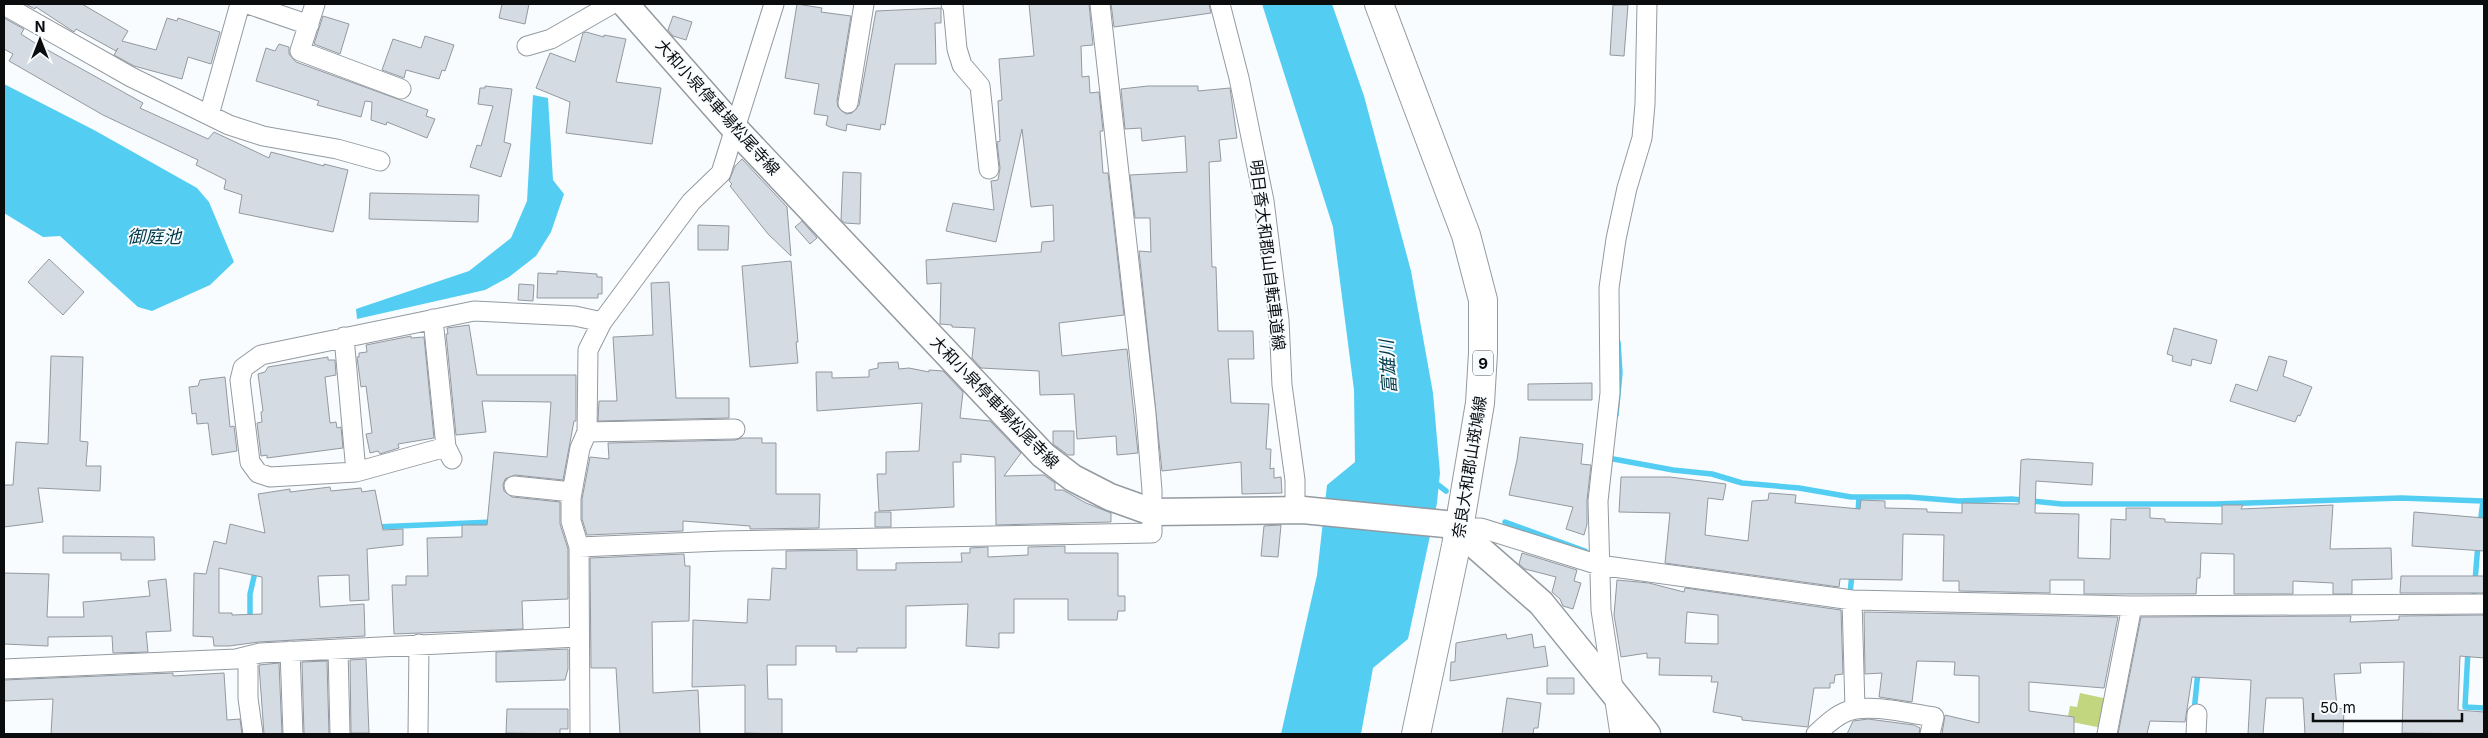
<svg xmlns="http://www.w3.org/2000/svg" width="2488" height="738" viewBox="0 0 2488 738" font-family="Inter,'Noto Sans JP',sans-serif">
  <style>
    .green { fill: #c2d57f }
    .water { fill: #53cef2 }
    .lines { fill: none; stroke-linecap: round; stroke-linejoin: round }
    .stream { stroke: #53cef2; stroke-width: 5.5 }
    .building { fill: #d4dbe2; stroke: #9399a0; fill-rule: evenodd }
    .minor-casing { stroke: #939aa0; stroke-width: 21 }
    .secondary-casing { stroke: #939aa0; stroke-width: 29 }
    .primary-casing { stroke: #939aa0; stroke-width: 30 }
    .minor { stroke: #fff; stroke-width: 19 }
    .secondary { stroke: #fff; stroke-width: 26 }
    .primary { stroke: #fff; stroke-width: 28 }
    .labels { text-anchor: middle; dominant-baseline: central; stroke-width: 4; stroke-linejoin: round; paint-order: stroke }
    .shield { fill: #f9fcff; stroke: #525456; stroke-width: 1 }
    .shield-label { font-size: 15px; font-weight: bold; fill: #0a0c0e }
    .street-label { font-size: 16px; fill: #0a0c0e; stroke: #f9fcff }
    .water-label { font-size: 18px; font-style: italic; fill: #003a48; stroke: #f9fcff }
  </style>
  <rect width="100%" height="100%" fill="#f9fcff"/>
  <path class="green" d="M2080,693l28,6 -6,29 -35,-7 3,-15 7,1z"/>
  <path class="water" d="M1262,4h70l32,92 47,175 22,122 7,80 -3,30 -29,136 -35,29 -12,66h-80l36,-159 10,-90 28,-23 -1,-72 -21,-163z
    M4,84l90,46 103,58 12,14 25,60 -24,23 -58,26 -14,-4 -78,-71 -17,1 -39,-24z
    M533,95l15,3 5,82 11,14 -13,38 -15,24 -27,21 -24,13 -128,29 -1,-10 113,-38 42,-33 16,-37z"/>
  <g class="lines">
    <path class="stream" d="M1616,415l4,-42 -2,-31
      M1608,458l65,12 39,4 30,9 57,5 52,9h58l50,4 53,-2 50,5h153l186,-6 82,3 -3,24
      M1433,481l13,10
      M1858,514l1,-17
      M1505,522l80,29 5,5
      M375,527l118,-5
      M2474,593l4,-49
      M1850,594l2,-21
      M250,621v-27l6,-26
      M2468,650l-3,57 19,1
      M2194,712l4,-41"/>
  </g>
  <path class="building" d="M25,4h57l46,27 -6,10 34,9 11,-32 10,3 1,-3 42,14 -9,32 -23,-7 -6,22 -48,-13 -20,-11 4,-7 -2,3 -40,-22 -2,3 -38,-25 -1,2z
    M502,4h27l-4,20 -26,-6z
    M797,4l25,4 -1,4 30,4 -14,85 1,6 8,7 6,-1 7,-8 17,-94 65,-3v15h-6l1,41h-41l-10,61 -4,-1 -1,6 -33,-6 -1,7 -16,-4 -4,-2 2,-9 -14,-2 5,-30 -34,-6z
    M1029,4h60l4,41 -12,1 1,31 7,-1 1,17 9,-1 4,39h-3l3,42h5l16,142 -65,8 3,33 65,-7 11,104 -21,2 -1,-19 -39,3 -3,-45 -34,1 -1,-24 -58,-3 -9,-10 3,-30 -23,-1v-2l-12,-1 1,-41 -14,1 -1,-24 115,-8 1,-10 12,-1 -1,-36 -22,2 -9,-78 -26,113 -50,-11 7,-28 41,7 -3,-29 7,-1 2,-12 -3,-26 3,-1 -2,-40 4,-1 -3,-41 35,-3z
    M1111,4h98l2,9 -97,14z
    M1613,5h15l-4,51 -14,-1z
    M323,16l26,8 -9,30 -26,-10z
    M673,16l19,6 -6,18 -13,-4 -5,-6z
    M4,18l20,11 -3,5 14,9 108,60 -3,5 68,31 6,-7 55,26 2,-6 53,14v-2l24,6 -15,62 -94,-19 3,-18 -18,-6 2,-9 -30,-15 2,-5 -95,-45 -94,-54 4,-7 -9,-5z
    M586,32l18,5v-2l22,4 -10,43 45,6 -9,56 -86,-11 4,-31 -34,-14 14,-35 25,9 8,-29z
    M425,36l29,9 -9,26 -3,-1 -3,9 -33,-9 -2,8 -22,-8 11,-31 28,9z
    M279,44l10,3v7l7,8 132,48 -2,6 9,3 -8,19 -40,-16 -1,3 -15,-5 1,-18 -7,-1 -4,16 -44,-12 2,-4 -63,-20 10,-33 9,3z
    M485,86l27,3 -8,53 7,2 -10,33 -31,-10 7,-22 4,1 12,-40 -15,-2 2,-16h5z
    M1148,86h50v5l32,-3 7,50 -18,2 2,21 -12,1 3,105h4l2,64h35l1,28h-26l3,44 38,1 -3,45h5l-1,20 4,-1v10l7,-1 1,16 -40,1 -1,-32 -79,9 -23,-220 12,1 -1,-34h-15l-5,-43 57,-3 -2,-36 -43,5 -1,-13 -16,1 -4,-40z
    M742,159l45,48 4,49 -23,-22 -38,-48 2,-2 -3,-3 6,-15z
    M843,172l18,1 -1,51 -15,-1 -4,-3z
    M370,193l109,2 -1,27 -109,-3z
    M802,221l15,17 -7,6 -15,-17z
    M698,225l31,1 -1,24h-30z
    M49,259l35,33 -21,23 -35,-33z
    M791,261l7,81h-2l2,21 -48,4 -8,-101z
    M557,271l40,3v3h5v17h-4v4h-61l1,-25 19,1z
    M669,282l7,116h53v20l-131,3 1,-20h18l-4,-64 40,-2 -2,-52z
    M519,284l15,1 -1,16 -15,-1z
    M469,325l8,50h99v46h-2l-11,59 -48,-5 -10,4 -2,6 1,6 8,6 48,5v22l8,25v50l-46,2 1,28 -129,5 -2,-49h14v-9h22l-1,-38 35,-1v-12h25l7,-73 53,5 4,-55 -69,-1 4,31 -30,3 -10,-101h2l-1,-6z
    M2174,328l43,12 -6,24 -19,-5 -1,7 -19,-5 1,-5 -6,-2z
    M411,336v2l13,-1 10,101 -36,6 1,4 -19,6 -2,-3 -8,2 -4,-19 6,-1 -6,-47 -5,1 -4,-30h2v-4l8,-1 -1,-7z
    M51,356l32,1 -3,84 8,1 -2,24h15l-1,25 -62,-3 5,34 -39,5v-42h9l3,-43 32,2z
    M2269,356l18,5 -4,15 29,11 -12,29 -2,-1 -3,7 -65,-21 6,-17 21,7z
    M328,357v3h7l1,15 -11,2 5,46 6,-1 1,6 4,-1 2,21 -76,10v-3l-6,1 -4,-33 5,-1 -1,-10 2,-1 -5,-37 7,-2 3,-5z
    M898,362l1,7 10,-1 20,4v-2l14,1 20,21 -3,26 30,3 31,32 -17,23 40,-1 11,8v7h8l23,13 25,10v9l-115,3 -1,-68 -34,-3v8h-8l1,45 -75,4 -2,-37h9v-22l33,-1 3,-48 -105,8 -1,-39h16v6l37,-1v-7l9,-2v-5z
    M225,377l5,50 4,-1 3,25 -25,4 -4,-32 -11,1 -1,-11 -4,1 -3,-27 9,-1 2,-6z
    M1592,383v17h-64v-16z
    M1053,431h21v24h-6l-15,-11z
    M1520,437l63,7 -2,20 10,1 -4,35v24l-3,11 -18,-6 7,-22 -64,-12 8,-35z
    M742,438h20v5h14v51h44l-1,34 -69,1v-3l-67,-5v10l-96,4 -5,-16v-20l8,-42 19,2 -1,-16 127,-3z
    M2027,459l66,4 -1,22 -56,-4 -1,32 44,1 -1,44 32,1 1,-40 15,1v-12h24v10l15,1v3l57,2v-19h21l-2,4 92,-4 -3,44 61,-1 1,31 -40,1v14h-19v-11l-40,-2v13h-59v-40l-33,-1 -1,25h-3l-1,16h-112v-14h-34v13l-91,-2v-10h-16l1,-46 -41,-1 -1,46 -62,-1 -1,8 -174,-24 5,-50 -51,-1 2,-35h49l56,7 -3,16 -15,-2 -3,37 43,6 4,-40 16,-1 1,-7 27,2 -1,8 65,6 1,-9 24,1v7l42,1v3l35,1v-10l57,1 2,-44z
    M330,487l1,4 30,-3 1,4 13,-2 8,40 20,-1v16l-36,4 2,51 -19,1 -1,-26 -31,1 2,31 44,-3 1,32 -106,6 -30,4h-15l-1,-9 -20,-1 1,-63 12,1 8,-33 12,3 4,-20 35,9 -7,-39 32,-5v3zM219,568l43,9v37l-30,1v-2h-13z
    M875,512h16v15h-16z
    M2414,512l70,6v33l-72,-5z
    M1281,525l-3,32 -17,-1 3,-30z
    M63,536l91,1 1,23h-34v-7h-58z
    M1065,546v7h53v43h7v15h-7l-1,9h-49v-21h-54v34h-15v15l-33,-2 2,-42 -62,2v42h-49v4h-21v-6h-40v19h-29l1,34h14v35l-37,-1v-48l-53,2 1,-67 54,3 1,-24 22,1 2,-32 14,1v-18l71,-1v20h39v-7l66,-1 -1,-9h9v-5l18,-1v10l40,-2v-8z
    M1522,553l55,17 -3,11 7,2 -8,26 -10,-3 -3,-7 -8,-7 4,-15 -31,-8 -6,-5z
    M684,554l1,12h5l-1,55 -37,1 1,71 45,-3 2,44h-80l-4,-66h-25l-1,-110z
    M4,573l45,1 -2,43h37l-1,-15 67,-6 -2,-15 18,-2 5,52 -25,1 2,20 -35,1 -1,-17 -64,1v9l-44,-2z
    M2401,576h83v17h-84z
    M1617,580l32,3 35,9 1,-4 156,22 2,64 -8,1 -1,8h-4v5h-16l-6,39 -66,-7v-3l-29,-5 5,-30h-7l1,-6 -53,-1 1,-17h-13v-5l-26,4 -7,-42zM1687,612l31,3v29l-33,-1z
    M1864,612l254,5 -14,71 -75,-6v29l45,6v17h-132l3,-19 34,8v-47l-25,-1 1,-13 -38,-1 -5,41 -33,-5 3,-24 -17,1z
    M2484,615v43l-24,-2 -2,54 26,2v22l-82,-1 2,-71 -44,1 1,10 -27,1 3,34 7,1 -1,25h-38l-2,-36h-37l-3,36h-15l3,-54 -59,-3 -7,45 -35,-1 -3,13h-29l23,-117 210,-1 -1,6 49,-2v-4z
    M1506,634l1,5 25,-5 2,14 11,-2 3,20 -98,15 1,-19h4l1,-19z
    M568,649v20l-3,11 -69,2v-30z
    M366,659l3,74h-18l-1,-73z
    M327,661l2,73h-25l-2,-72z
    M279,663l3,71h-18l-5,-69z
    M173,673v3l51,-3 3,47 13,-1 2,15h-191l2,-35 -49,2v-21z
    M1547,678h27v16h-27z
    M1507,698l34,5 -3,25h-4l-1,6h-31z
    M507,709h61v20h-8v5l-54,-1z
    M1868,719l46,6 6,3 -1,6h-72l6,-13z"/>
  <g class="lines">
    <defs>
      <path id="minor" d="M248,4l61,21
        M315,4l-15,47 101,38
        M951,4l2,2 4,43 5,16 18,21 9,83
        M1220,4l19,74 25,123 15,119 3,65 13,95v30
        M4,5l127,72 98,48 34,11 74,13 43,12
        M527,46l24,-7 61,-35
        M848,103l16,-99
        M209,115l31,-111
        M433,319l13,128 6,12
        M344,337l12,135
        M587,432l148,-3
        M446,447l-90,25 -86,5 -12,-4 -8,-11 -10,-82 3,-12 18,-13 213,-44 101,5 27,6
        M514,486l58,6
        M1459,528h22l118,37 253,35 280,6 352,-2
        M579,547l143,-6 430,-8v-42l-6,-77 -46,-410
        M1852,600l3,109
        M338,649l2,85
        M290,651l3,83
        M248,656v42l5,36
        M4,669l232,-10 24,-6 318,-16
        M418,734l1,-90
        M580,734l-1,-187 -8,-26v-23l9,-50 7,-16 1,-82 14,-28 40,-54 49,-66 30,-29 53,-169
        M1620,734l-19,-124 -3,-109 12,-108 -1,-105 7,-49 11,-51 15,-50 3,-34 2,-100
        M1816,734c9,-8 20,-19 32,-23 22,-8 63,3 86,6l-4,17
        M2107,734l25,-128
        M2196,734l1,-20"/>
      <path id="secondary" d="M625,4l111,126 307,325 30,23 37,19 42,15 151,-2 142,14 14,4 17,18 65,57 106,131"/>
      <path id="primary" d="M1379,4l87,231 17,65v53l-3,50 -24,143 -40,188"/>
    </defs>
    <use href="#minor" class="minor-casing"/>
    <use href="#secondary" class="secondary-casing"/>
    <use href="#primary" class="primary-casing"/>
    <use href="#minor" class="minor"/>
    <use href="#secondary" class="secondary"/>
    <use href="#primary" class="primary"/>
  </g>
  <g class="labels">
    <rect class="shield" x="1473" y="350.5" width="20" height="25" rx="4"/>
    <g class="shield-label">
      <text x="1483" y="363">9</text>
    </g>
    <g class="street-label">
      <text transform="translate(718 107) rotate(48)">大和小泉停車場松尾寺線</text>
      <text transform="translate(1268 255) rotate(83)">明日香大和郡山自転車道線</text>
      <text transform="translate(995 402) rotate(46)">大和小泉停車場松尾寺線</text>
      <text transform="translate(1469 467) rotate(-81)">奈良大和郡山斑鳩線</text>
    </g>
    <g class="water-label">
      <text x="154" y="236">御庭池</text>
      <text transform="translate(1388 367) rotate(-94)">富雄川</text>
    </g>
  </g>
  <rect width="2488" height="738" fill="none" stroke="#0a0c0e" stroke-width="10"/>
  <g transform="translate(40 40)" stroke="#f9fcff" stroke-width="4" paint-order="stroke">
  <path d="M0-4L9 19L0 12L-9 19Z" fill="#0a0c0e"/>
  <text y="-8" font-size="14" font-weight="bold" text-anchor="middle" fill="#0a0c0e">N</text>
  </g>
  <path d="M2313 713v8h149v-8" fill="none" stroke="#0a0c0e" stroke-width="2.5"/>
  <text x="2320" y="713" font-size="15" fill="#0a0c0e" stroke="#f9fcff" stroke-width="4" paint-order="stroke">50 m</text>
</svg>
